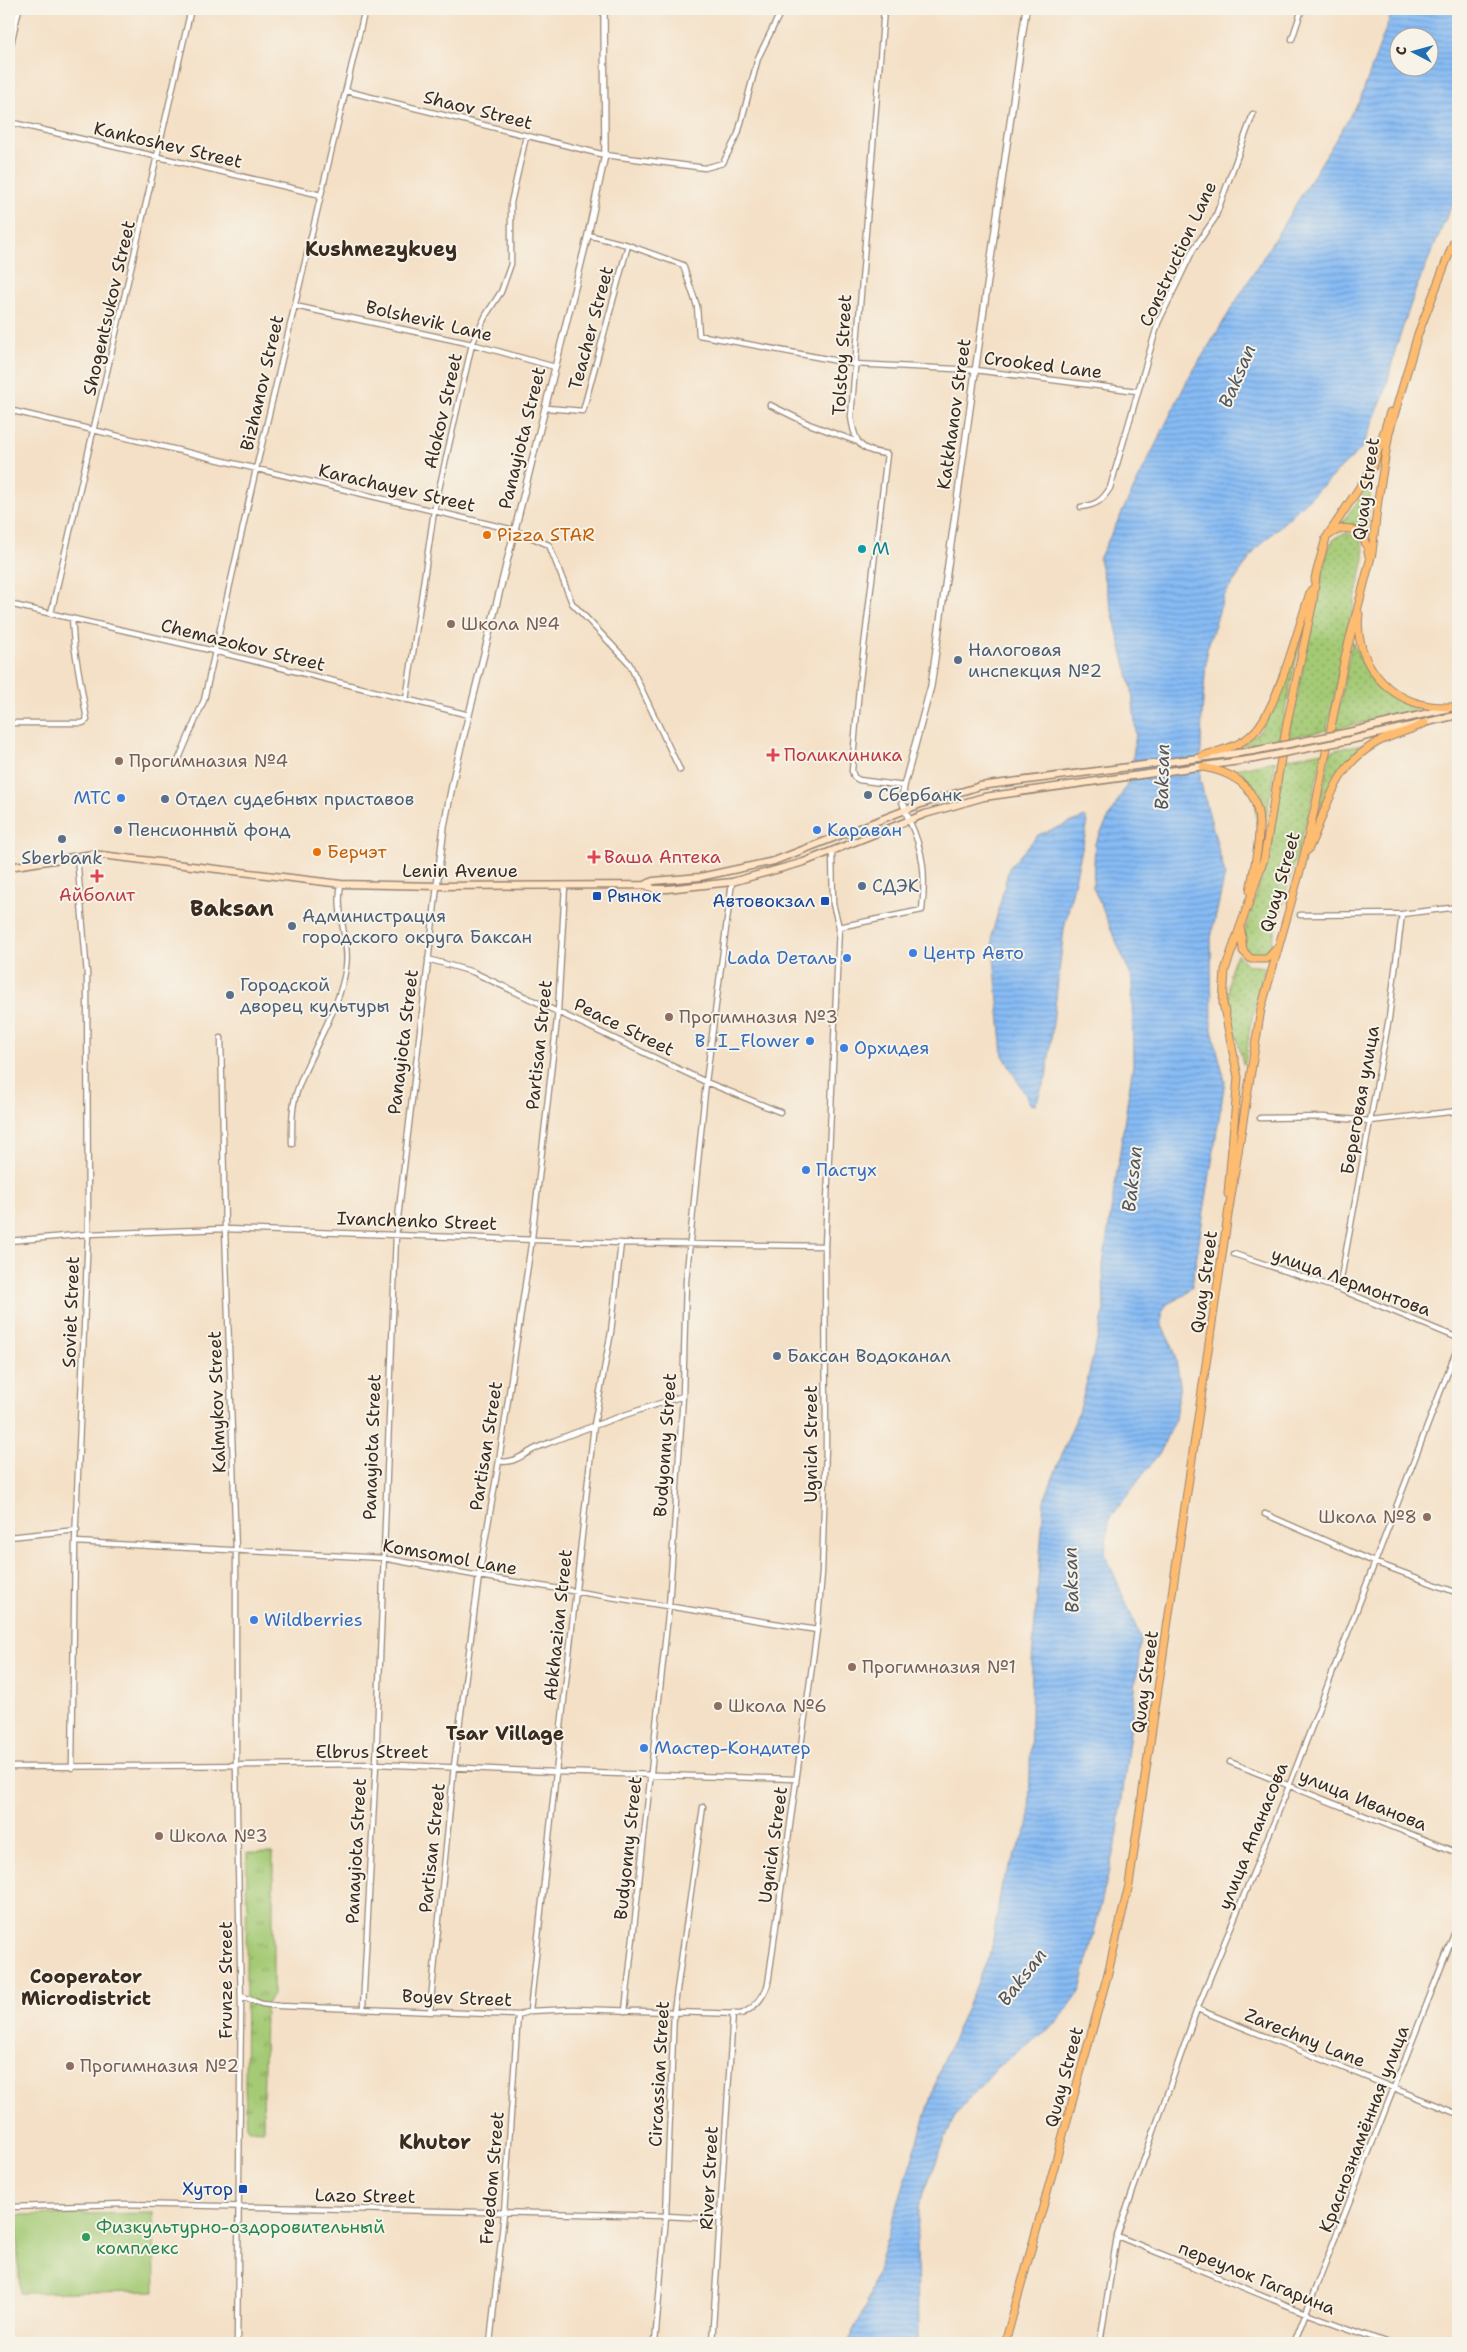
<svg xmlns="http://www.w3.org/2000/svg" width="1467" height="2352" viewBox="0 0 1467 2352" font-family="'Shantell Sans',sans-serif">
  <style>
    .grass { fill: url(#grass-dots); stroke: #707a49 }
    .park { fill: url(#park-tufts); stroke: #707a49 }
    .garden { fill: #a4ca74; stroke: #707a49 }
    .water { fill: url(#water-rules); stroke: #60728a; fill-rule: evenodd }
    .lines { fill: none; stroke-linecap: round; stroke-linejoin: round }
    .minor-casing { stroke: #988572; stroke-width: 7 }
    .tertiary-casing { stroke: #988572; stroke-width: 8 }
    .secondary-casing { stroke: #988572; stroke-width: 9 }
    .primary-casing { stroke: #988572; stroke-width: 9 }
    .minor { stroke: #fff; stroke-width: 4.5 }
    .tertiary { stroke: #fff; stroke-width: 5.5 }
    .secondary { stroke: #ffe4c6; stroke-width: 6 }
    .primary { stroke: #febc70; stroke-width: 7 }
    .secondary-bridge-casing { stroke: #988572; stroke-width: 9; stroke-linecap: butt }
    .secondary-bridge { stroke: #ffe4c6; stroke-width: 6 }
    .food-dot { fill: #e8710a; stroke: #f7f3e8; stroke-width: 2 }
    .culture-dot { fill: #0f9aa8; stroke: #f7f3e8; stroke-width: 2 }
    .education-dot { fill: #8d6e63; stroke: #f7f3e8; stroke-width: 2 }
    .service-dot { fill: #5c6f8a; stroke: #f7f3e8; stroke-width: 2 }
    .health-dot { fill: #e0444e; stroke: #f7f3e8; stroke-width: 2 }
    .shop-dot { fill: #3f7fe0; stroke: #f7f3e8; stroke-width: 2 }
    .transit-dot { fill: #1a4fb4; stroke: #f7f3e8; stroke-width: 2 }
    .leisure-dot { fill: #2e9e5b; stroke: #f7f3e8; stroke-width: 2 }
    .labels { text-anchor: middle; dominant-baseline: central; stroke-width: 4; stroke-linejoin: round; paint-order: stroke }
    .street-label { font-size: 18px; fill: #3b2a1e; stroke: #f7f3e8 }
    .food-label { font-size: 18px; fill: #c56008; stroke: #f7f3e8; text-anchor: start }
    .culture-label { font-size: 18px; fill: #0d838f; stroke: #f7f3e8; text-anchor: start }
    .education-label { font-size: 18px; fill: #785e54; stroke: #f7f3e8; text-anchor: start }
    .service-label { font-size: 18px; fill: #4e5e75; stroke: #f7f3e8; text-anchor: start }
    .health-label { font-size: 18px; fill: #be3a42; stroke: #f7f3e8; text-anchor: start }
    .shop-label { font-size: 18px; fill: #366cbe; stroke: #f7f3e8; text-anchor: start }
    .transit-label { font-size: 18px; fill: #164399; stroke: #f7f3e8; text-anchor: end }
    .leisure-label { font-size: 18px; fill: #27864d; stroke: #f7f3e8; text-anchor: start }
    .water-label { font-size: 19px; font-style: italic; fill: #52565e; stroke: #f7f3e8 }
    .neighbourhood-label { font-size: 19px; font-weight: bold; fill: #3b2a1e; stroke: #f7f3e8 }
    .quarter-label { font-size: 20px; font-weight: bold; fill: #3b2a1e; stroke: #f7f3e8 }
    .district-label { font-size: 22px; font-weight: bold; fill: #3b2a1e; stroke: #f7f3e8 }
  </style>
  <defs>
    <pattern id="grass-dots" width="8" height="8" patternUnits="userSpaceOnUse" patternTransform="scale(1.25)"><rect width="8" height="8" fill="#a4ca74"/><path d="M2 2h.1M6 6h.1" fill="none" stroke="#87a45f" stroke-width="1.8" stroke-linecap="round"/></pattern>
    <pattern id="park-tufts" width="24" height="20" patternUnits="userSpaceOnUse" patternTransform="scale(1.25)"><rect width="24" height="20" fill="#a4ca74"/><path d="M3 7l-1-3M5 7V3M7 7l1-3M15 17l-1-3M17 17v-4M19 17l1-3" fill="none" stroke="#87a45f"/></pattern>
    <pattern id="water-rules" width="6" height="5" patternUnits="userSpaceOnUse" patternTransform="scale(1.25)"><rect width="6" height="5" fill="#86bbf5"/><path d="M0 2.5h6" fill="none" stroke="#6f98c6"/></pattern>
  </defs>
  <rect width="100%" height="100%" fill="#f7f3e8"/>
  <filter id="ink" filterUnits="userSpaceOnUse"><feTurbulence type="fractalNoise" baseFrequency=".02" numOctaves="2"/><feDisplacementMap in="SourceGraphic" scale="10" xChannelSelector="R" yChannelSelector="G"/><feConvolveMatrix kernelMatrix="1 2 1 2 8 2 1 2 1" color-interpolation-filters="sRGB"/></filter>
  <filter id="wash" filterUnits="userSpaceOnUse"><feTurbulence type="fractalNoise" baseFrequency=".0096" numOctaves="4" result="noise"/><feDisplacementMap in="SourceGraphic" scale="20" xChannelSelector="R" yChannelSelector="G"/><feGaussianBlur stdDeviation="1.12" result="paint"/><feColorMatrix in="noise" values="0 0 0 0 0 0 0 0 0 0 0 0 0 0 0 0 0 1.4 0 .05"/><feComposite in="paint" operator="in"/></filter>
  <g filter="url(#wash)">
    <rect width="100%" height="100%" fill="#f4e0c6"/>
    <path class="grass" d="M1371,483l-4,52 -10,-7 -18,-2z
      M1347,533c14,4 18,12 17,26l-37,171 -39,8 40,-188c5,-11 8,-15 19,-17z
      M1304,622l-25,117 -36,7 -1,-2 17,-12 7,-11z
      M1352,641c14,35 30,52 64,66v4l-81,18z
      M1365,743l1,3c-31,23 -38,43 -51,78l16,-73z
      M1323,752l-14,61 -40,138 -5,5h-14l-6,-6 -1,-13 26,-85 15,-93z
      M1276,761l-17,101 -4,-66 -5,-9 -16,-14 1,-4z
      M1237,954l12,11 16,2 -15,60 -5,37h-2c-7,-35 -25,-75 -6,-110z"/>
    <path class="park" d="M247,1853h26v142l-8,12 -2,123 -16,-1 -2,-40z"/>
    <path class="garden" d="M154,2213l1,78 -135,2 -4,-78z"/>
    <path class="water" d="M1393,9h65v181l-42,99 -20,58 -11,45 -23,56 -106,101 -32,47 -17,53 -5,65 -2,66 25,94 -14,64 1,92 13,51 -33,205 -7,9 -18,9 -5,9v13l12,24 6,33 -5,36 -15,33 -51,68 -4,33 36,86 -23,194 -38,158 -23,32 -60,44 -42,48 -35,87 -3,30 1,111h-70l18,-37 76,-242 49,-112 11,-69 27,-59 3,-163 12,-160 37,-96 23,-93 -1,-47 30,-201 -1,-86 -39,-91 2,-44 35,-64 6,-45 -4,-44 -33,-131 88,-178 173,-281zM1400,38h30v30h-30z
      M1085,817l3,5 -24,107 -17,145 -11,30 -5,1 -28,-50 -11,-120 17,-67 29,-33z"/>
  </g>
  <g filter="url(#ink)">
    <g class="lines">
      <defs>
        <path id="minor" d="M884,9l-33,408c4,27 9,34 36,37l-28,234 -7,83 2,6 5,3 45,6
          M1292,39l10,-30
          M9,53l10,-44
          M346,91l259,64 100,13 18,-5 15,-29 20,-76 24,-49
          M9,122l312,73
          M588,235l40,10 55,20 14,41 2,29 155,29 121,6 162,21
          M295,306l177,38 83,23
          M770,405l39,19 49,18
          M546,408l37,3 45,-166
          M9,410l505,120 35,15 23,58 57,60 51,107
          M1081,507c15,-2 21,-6 29,-19l48,-165 35,-73 22,-32 38,-104
          M9,604l205,47 255,64
          M51,613l140,-604
          M406,700l28,-189 38,-167 14,-29 15,-23 10,-28v-61l15,-67
          M9,723h74l4,-3 -13,-75 -2,-27
          M178,761l26,-61 52,-231 109,-460
          M1300,915l102,-1 56,-7
          M839,927l83,-17c4,-35 2,-58 -13,-90
          M428,959l45,13 233,110 74,30
          M221,1038l4,191 11,322v215l5,241 -4,336
          M1260,1118l63,-1 47,4 88,-10
          M292,1144c0,-15 -1,-31 3,-46 12,-44 44,-84 51,-131 4,-27 -11,-53 -5,-83
          M9,1241l79,-7 137,-5 396,14 204,3
          M1234,1254l105,35 119,49
          M1339,1289l50,-271 13,-104
          M499,1461c15,4 27,-9 42,-15 47,-19 94,-35 142,-50
          M1265,1514l109,48 84,31
          M9,1537l68,-7
          M75,1542l308,16 96,18 338,54
          M1230,1762l228,91
          M9,1767l367,-3 179,8 240,7
          M72,1768l3,-226 13,-308 -1,-260 -10,-117
          M241,1996l21,8 18,2 238,9 12,-4 43,-2 168,5c14,-6 22,-15 27,-30l49,-354 5,-57 4,-128 -1,-199 14,-319 -6,-23 -1,-52
          M363,2007l13,-243 20,-529 41,-349
          M1197,2009l261,105
          M430,2011l24,-245 25,-190 20,-115 33,-223 26,-227 7,-126
          M530,2011l64,-586 17,-93 10,-89
          M625,2011l44,-405 14,-210 3,-115 20,-199 26,-200
          M9,2207l116,-3 541,12 55,3
          M1117,2236l189,77 82,30
          M490,2343l14,-130 14,-198
          M655,2343l11,-127 8,-205 29,-204
          M712,2343l21,-330
          M1100,2343l17,-107 80,-227 92,-223 169,-440
          M1294,2343l164,-419"/>
        <path id="tertiary" d="M909,820l-7,-20 2,-14 27,-100 95,-677
          M437,886l7,-60 11,-55 133,-536 17,-80 -1,-146"/>
        <path id="secondary" d="M1349,732l109,-26
          M1350,740l108,-25
          M9,867l84,-13 248,30 96,2 208,-1 9,4h13l65,-7 72,-20 121,-48 59,-17 270,-38
          M645,885l8,-4 47,-4 74,-16 147,-57 59,-18 273,-35"/>
        <path id="primary" d="M1328,536c21,-17 38,-3 41,20
          M1315,578l11,-40 47,-71 17,-55
          M1359,614c-5,41 21,79 61,90 11,3 23,3 35,3
          M1202,756c16,-5 36,-9 49,-21 27,-23 47,-109 60,-145
          M1203,767c74,13 57,68 47,124
          M1308,850c20,-42 25,-84 70,-108 15,-8 32,-11 47,-19
          M1241,931l2,20 8,8h16l9,-10
          M1228,1194l10,-117 -15,-74 2,-33 39,-111 23,-136 26,-121 3,-27
          M1005,2343l102,-366 22,-92 99,-670 33,-206 41,-145 15,-66 28,-141 27,-104 6,-53 11,-67 29,-99 40,-103"/>
      </defs>
      <use href="#minor" class="minor-casing"/>
      <use href="#tertiary" class="tertiary-casing"/>
      <use href="#secondary" class="secondary-casing"/>
      <use href="#primary" class="primary-casing"/>
      <use href="#minor" class="minor"/>
      <use href="#tertiary" class="tertiary"/>
      <use href="#secondary" class="secondary"/>
      <use href="#primary" class="primary"/>
      <defs>
        <path id="secondary-bridge" d="M1253,751l96,-19
          M1254,759l96,-19"/>
      </defs>
      <use href="#secondary-bridge" class="secondary-bridge-casing"/>
      <use href="#secondary-bridge" class="secondary-bridge"/>
    </g>
  </g>
  <g class="food-dot">
    <circle cx="487" cy="535" r="5"/>
    <circle cx="317" cy="852" r="5"/>
  </g>
  <circle class="culture-dot" cx="862" cy="549" r="5"/>
  <g class="education-dot">
    <circle cx="451" cy="624" r="5"/>
    <circle cx="119" cy="761" r="5"/>
    <circle cx="669" cy="1017" r="5"/>
    <circle cx="1427" cy="1517" r="5"/>
    <circle cx="852" cy="1667" r="5"/>
    <circle cx="718" cy="1706" r="5"/>
    <circle cx="159" cy="1836" r="5"/>
    <circle cx="70" cy="2066" r="5"/>
  </g>
  <g class="service-dot">
    <circle cx="958" cy="660" r="5"/>
    <circle cx="868" cy="795" r="5"/>
    <circle cx="165" cy="799" r="5"/>
    <circle cx="118" cy="830" r="5"/>
    <circle cx="62" cy="839" r="5"/>
    <circle cx="862" cy="886" r="5"/>
    <circle cx="292" cy="926" r="5"/>
    <circle cx="230" cy="995" r="5"/>
    <circle cx="777" cy="1356" r="5"/>
  </g>
  <g class="health-dot">
    <path d="M770.5 747.5h5v5h5v5h-5v5h-5v-5h-5v-5h5z"/>
    <path d="M591.5 849.5h5v5h5v5h-5v5h-5v-5h-5v-5h5z"/>
    <path d="M94.5 868.5h5v5h5v5h-5v5h-5v-5h-5v-5h5z"/>
  </g>
  <g class="shop-dot">
    <circle cx="121" cy="798" r="5"/>
    <circle cx="817" cy="830" r="5"/>
    <circle cx="913" cy="953" r="5"/>
    <circle cx="847" cy="958" r="5"/>
    <circle cx="810" cy="1041" r="5"/>
    <circle cx="844" cy="1048" r="5"/>
    <circle cx="806" cy="1170" r="5"/>
    <circle cx="254" cy="1620" r="5"/>
    <circle cx="644" cy="1748" r="5"/>
  </g>
  <g class="transit-dot">
    <rect x="592" y="891" width="10" height="10" rx="2.5"/>
    <rect x="820" y="896" width="10" height="10" rx="2.5"/>
    <rect x="238" y="2184" width="10" height="10" rx="2.5"/>
  </g>
  <circle class="leisure-dot" cx="86" cy="2237" r="5"/>
  <g class="labels">
    <g class="street-label">
      <text transform="translate(478 110) rotate(14)">Shaov Street</text>
      <text transform="translate(168 145) rotate(13)">Kankoshev Street</text>
      <text transform="translate(1178 254) rotate(-65)">Construction Lane</text>
      <text transform="translate(109 308) rotate(-77)">Shogentsukov Street</text>
      <text transform="translate(429 321) rotate(13)">Bolshevik Lane</text>
      <text transform="translate(591 328) rotate(-75)">Teacher Street</text>
      <text transform="translate(842 355) rotate(-87)">Tolstoy Street</text>
      <text transform="translate(1043 365) rotate(7)">Crooked Lane</text>
      <text transform="translate(262 383) rotate(-77)">Bizhanov Street</text>
      <text transform="translate(443 411) rotate(-77)">Alokov Street</text>
      <text transform="translate(954 414) rotate(-82)">Katkhanov Street</text>
      <text transform="translate(522 438) rotate(-76)">Panayiota Street</text>
      <text transform="translate(397 488) rotate(13)">Karachayev Street</text>
      <text transform="translate(1366 489) rotate(-82)">Quay Street</text>
      <text transform="translate(243 645) rotate(14)">Chemazokov Street</text>
      <text x="460" y="871">Lenin Avenue</text>
      <text transform="translate(1280 882) rotate(-74)">Quay Street</text>
      <text transform="translate(624 1027) rotate(26)">Peace Street</text>
      <text transform="translate(403 1042) rotate(-83)">Panayiota Street</text>
      <text transform="translate(539 1045) rotate(-84)">Partisan Street</text>
      <text transform="translate(1360 1100) rotate(-80)">Береговая улица</text>
      <text transform="translate(417 1221) rotate(2)">Ivanchenko Street</text>
      <text transform="translate(1204 1282) rotate(-82)">Quay Street</text>
      <text transform="translate(1351 1282) rotate(20)">улица Лермонтова</text>
      <text transform="translate(71 1312) rotate(-88)">Soviet Street</text>
      <text transform="translate(217 1402) rotate(-92)">Kalmykov Street</text>
      <text transform="translate(811 1444) rotate(-90)">Ugnich Street</text>
      <text transform="translate(665 1445) rotate(-86)">Budyonny Street</text>
      <text transform="translate(486 1446) rotate(-81)">Partisan Street</text>
      <text transform="translate(372 1447) rotate(-88)">Panayiota Street</text>
      <text transform="translate(450 1557) rotate(10)">Komsomol Lane</text>
      <text transform="translate(558 1625) rotate(-84)">Abkhazian Street</text>
      <text transform="translate(1145 1682) rotate(-82)">Quay Street</text>
      <text x="372" y="1752">Elbrus Street</text>
      <text transform="translate(1363 1800) rotate(22)">улица Иванова</text>
      <text transform="translate(1253 1836) rotate(-68)">улица Апанасова</text>
      <text transform="translate(773 1845) rotate(-82)">Ugnich Street</text>
      <text transform="translate(432 1848) rotate(-84)">Partisan Street</text>
      <text transform="translate(628 1848) rotate(-84)">Budyonny Street</text>
      <text transform="translate(356 1851) rotate(-87)">Panayiota Street</text>
      <text transform="translate(226 1980) rotate(-90)">Frunze Street</text>
      <text transform="translate(457 1998) rotate(2)">Boyev Street</text>
      <text transform="translate(1305 2038) rotate(22)">Zarechny Lane</text>
      <text transform="translate(659 2074) rotate(-87)">Circassian Street</text>
      <text transform="translate(1064 2077) rotate(-75)">Quay Street</text>
      <text transform="translate(1364 2129) rotate(-69)">Краснознамённая улица</text>
      <text transform="translate(492 2178) rotate(-85)">Freedom Street</text>
      <text transform="translate(709 2178) rotate(-87)">River Street</text>
      <text transform="translate(365 2196) rotate(1)">Lazo Street</text>
      <text transform="translate(1257 2278) rotate(22)">переулок Гагарина</text>
    </g>
    <g class="food-label">
      <text x="497" y="535">Pizza STAR</text>
      <text x="327" y="852">Берчэт</text>
    </g>
    <g class="culture-label">
      <text x="872" y="549">М</text>
    </g>
    <g class="education-label">
      <text x="461" y="624">Школа №4</text>
      <text x="129" y="761">Прогимназия №4</text>
      <text x="679" y="1017">Прогимназия №3</text>
      <text x="1417" y="1517" text-anchor="end">Школа №8</text>
      <text x="862" y="1667">Прогимназия №1</text>
      <text x="728" y="1706">Школа №6</text>
      <text x="169" y="1836">Школа №3</text>
      <text x="80" y="2066">Прогимназия №2</text>
    </g>
    <g class="service-label">
      <text x="968" y="650">Налоговая<tspan x="968" dy="21">инспекция №2</tspan></text>
      <text x="878" y="795">Сбербанк</text>
      <text x="175" y="799">Отдел судебных приставов</text>
      <text x="128" y="830">Пенсионный фонд</text>
      <text x="62" y="858" text-anchor="middle">Sberbank</text>
      <text x="872" y="886">СДЭК</text>
      <text x="302" y="916">Администрация<tspan x="302" dy="21">городского округа Баксан</tspan></text>
      <text x="240" y="985">Городской<tspan x="240" dy="21">дворец культуры</tspan></text>
      <text x="787" y="1356">Баксан Водоканал</text>
    </g>
    <g class="health-label">
      <text x="784" y="755">Поликлиника</text>
      <text x="604" y="857">Ваша Аптека</text>
      <text x="97" y="895" text-anchor="middle">Айболит</text>
    </g>
    <g class="shop-label">
      <text x="111" y="798" text-anchor="end">МТС</text>
      <text x="827" y="830">Караван</text>
      <text x="923" y="953">Центр Авто</text>
      <text x="837" y="958" text-anchor="end">Lada Dеталь</text>
      <text x="800" y="1041" text-anchor="end">B_I_Flower</text>
      <text x="854" y="1048">Орхидея</text>
      <text x="816" y="1170">Пастух</text>
      <text x="264" y="1620">Wildberries</text>
      <text x="654" y="1748">Мастер-Кондитер</text>
    </g>
    <g class="transit-label">
      <text x="607" y="896" text-anchor="start">Рынок</text>
      <text x="815" y="901">Автовокзал</text>
      <text x="233" y="2189">Хутор</text>
    </g>
    <g class="leisure-label">
      <text x="96" y="2227">Физкультурно-оздоровительный<tspan x="96" dy="21">комплекс</tspan></text>
    </g>
    <g class="water-label">
      <text transform="translate(1237 376) rotate(-67)">Baksan</text>
      <text transform="translate(1162 777) rotate(-89)">Baksan</text>
      <text transform="translate(1132 1179) rotate(-84)">Baksan</text>
      <text transform="translate(1071 1580) rotate(-92)">Baksan</text>
      <text transform="translate(1022 1977) rotate(-52)">Baksan</text>
    </g>
    <g class="neighbourhood-label">
      <text x="505" y="1733">Tsar Village</text>
      <text x="86" y="1976">Cooperator<tspan x="86" dy="22">Microdistrict</tspan></text>
    </g>
    <g class="quarter-label">
      <text x="381" y="249">Kushmezykuey</text>
      <text x="435" y="2142">Khutor</text>
    </g>
    <g class="district-label">
      <text x="232" y="908">Baksan</text>
    </g>
  </g>
  <rect width="1467" height="2352" fill="none" stroke="#f7f3e8" stroke-width="30"/>
  <g transform="translate(1414 52) rotate(276)"><circle r="24" fill="#f7f3e8" stroke="#aca397"/>
  <path d="M0-4L9 19L0 12L-9 19Z" fill="#1f6fb2"/>
  <text y="-8" font-size="14" font-weight="bold" text-anchor="middle" fill="#3b2a1e">С</text>
  </g>
</svg>
